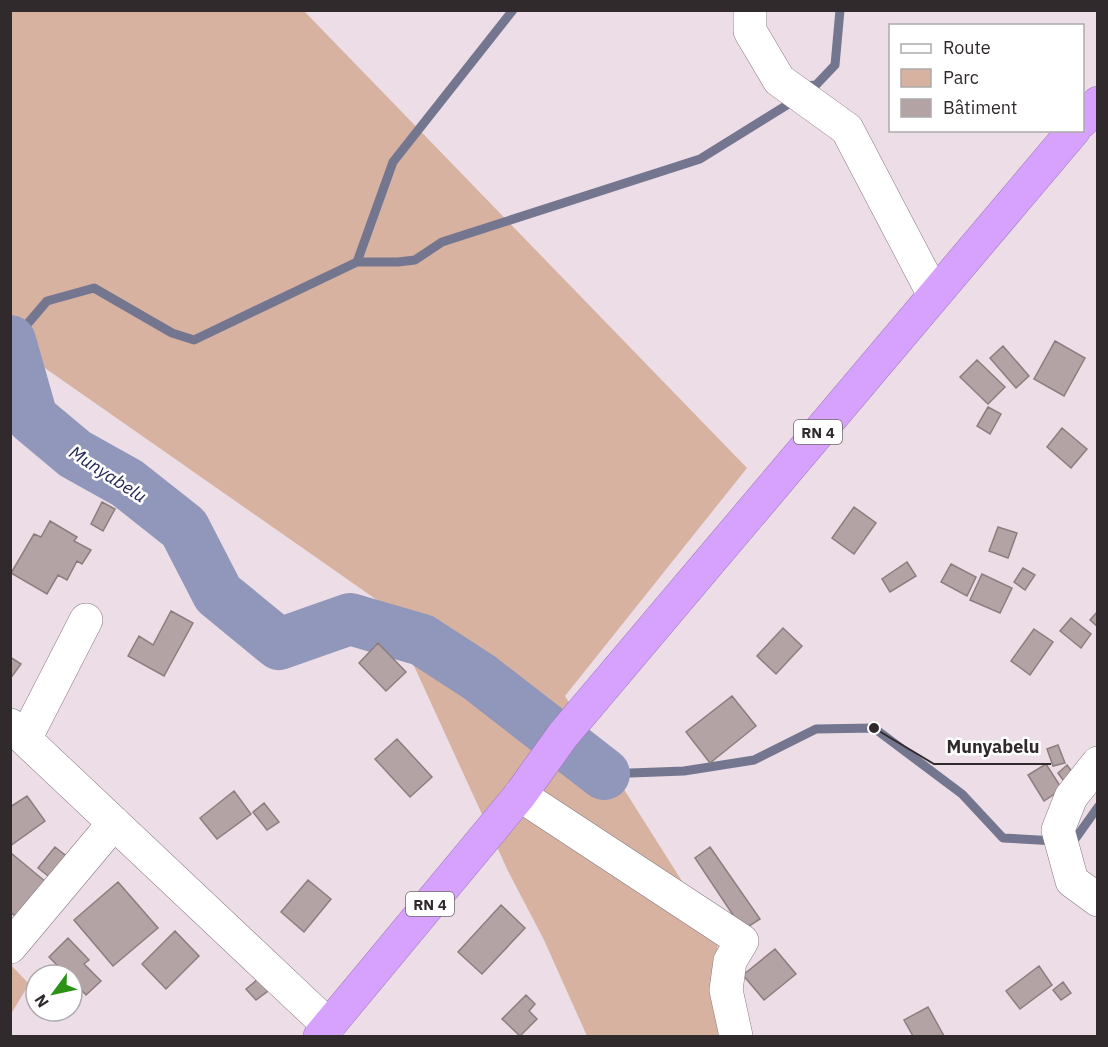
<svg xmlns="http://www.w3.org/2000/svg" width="1108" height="1047" viewBox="0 0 1108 1047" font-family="'IBM Plex Sans',sans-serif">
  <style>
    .green { fill: #d8b2a1 }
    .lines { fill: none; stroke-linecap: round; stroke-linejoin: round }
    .stream { stroke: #747690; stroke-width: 9 }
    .river { stroke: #9197ba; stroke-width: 52 }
    .building { fill: #b3a3a4; stroke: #8d7d7e; stroke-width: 1.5 }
    .minor-casing { stroke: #877a82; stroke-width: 34 }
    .highway-casing { stroke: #9c78b5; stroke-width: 34 }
    .minor { stroke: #fff; stroke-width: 33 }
    .highway { stroke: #d6a2fe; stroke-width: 33 }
    .labels { text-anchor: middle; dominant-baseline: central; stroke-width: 5; stroke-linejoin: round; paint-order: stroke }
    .shield { fill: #fff; stroke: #6e6a6c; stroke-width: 1.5 }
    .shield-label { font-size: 15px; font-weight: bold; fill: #302a2d }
    .water-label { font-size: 18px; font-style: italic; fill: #242654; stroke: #fff }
    .leader { fill: none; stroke: #302a2d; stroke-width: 2 }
    .callout-dot { fill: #302a2d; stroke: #fff; stroke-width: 2 }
    .callout-label { font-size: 18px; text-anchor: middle; font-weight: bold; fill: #302a2d; stroke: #fff; stroke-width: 5; stroke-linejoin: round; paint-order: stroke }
  </style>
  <rect width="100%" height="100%" fill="#ecdde6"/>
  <path class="green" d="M11,11h293l443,457 -182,228 151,239 13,101h-142l-43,-96 -36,-69 -121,-264 -355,-248 -21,29z
    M11,965l18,19 -18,30z"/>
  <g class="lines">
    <path class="stream" d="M805,86l11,-1 19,-20 5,-55
      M357,262l36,-100 120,-152
      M12,342l35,-41 47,-13 78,45 22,7 163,-78h41l17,-2 27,-18 258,-83 87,-54
      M604,774l80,-3 70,-11 62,-31 58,-1 88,66 41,44 53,3
      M1070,842h3l25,-35"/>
    <path class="river" d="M10,341l22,77 43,36 52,29 57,45 34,66 61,50 71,-25 72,21 57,37 125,97"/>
  </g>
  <path class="building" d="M1055,341l30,17 -21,38 -30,-17z
    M1003,346l26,30 -13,12 -26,-30z
    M977,360l28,27 -17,17 -28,-27z
    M988,407l13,7 -11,20 -13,-8z
    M1062,428l25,21 -16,19 -24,-21z
    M102,502l13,7 -12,22 -12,-7z
    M854,507l22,16 -22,31 -22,-16z
    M50,521l27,16 -3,4 17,9 -9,14 -5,-3 -10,19 -9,-5 -11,19 -36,-21 23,-39 7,3z
    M998,527l19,6 -9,25 -19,-7z
    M907,562l9,14 -26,16 -8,-13z
    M951,564l25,13 -9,19 -26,-14z
    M1023,568l12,7 -10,15 -11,-8z
    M982,574l30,14 -12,25 -30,-13z
    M171,611l22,12 -29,53 -36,-20 11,-20 14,9z
    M1098,611v16l-8,-7z
    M1071,618l20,16 -10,14 -21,-17z
    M783,628l19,18 -26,28 -19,-18z
    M1034,629l19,13 -23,33 -19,-14z
    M378,643l28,29 -20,19 -27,-28z
    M10,657l11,7 -11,15z
    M732,696l24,30 -46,37 -24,-31z
    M397,739l35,38 -22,20 -35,-38z
    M1058,745l7,18 -12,3 -6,-17z
    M1046,764l16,25 -18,12 -16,-26z
    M1067,765l9,12 -10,7 -8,-11z
    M234,791l17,23 -34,25 -17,-21z
    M27,796l18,25 -35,25v-39z
    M264,803l15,19 -12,8 -14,-18z
    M55,847l19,15 -17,21 -19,-15z
    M710,847l50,72 -17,11 -48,-72z
    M11,853l41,34 -28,35 -14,-10z
    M308,880l23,19 -27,33 -23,-20z
    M118,882l40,46 -45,38 -39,-46z
    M501,905l24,23 -43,46 -24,-22z
    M175,931l24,25 -33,33 -24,-25z
    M68,938l21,22 -5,4 17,17 -15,14 -14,-15v-5h-5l-18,-18z
    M775,949l21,25 -32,26 -21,-25z
    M1039,966l13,19 -32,24 -14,-18z
    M258,979l10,12 -12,9 -10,-11z
    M1063,982l8,11 -10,7 -8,-10z
    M526,995l9,9 -6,7 8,8 -17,17 -18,-17z
    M928,1007l16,29h-31l-9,-16z"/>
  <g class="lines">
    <defs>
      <path id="minor" d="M750,10v21l29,49 68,49 87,166
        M10,725l319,301
        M25,739l61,-119
        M1098,763l-27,34 -13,33 14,51 26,19
        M520,795l222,146 -12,20 -4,29 10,46
        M10,947l104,-124"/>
      <path id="highway" d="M1082,121l16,-18
        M320,1036l200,-241 43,-60 511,-605"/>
    </defs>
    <use href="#minor" class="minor-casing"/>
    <use href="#highway" class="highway-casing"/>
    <use href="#minor" class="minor"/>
    <use href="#highway" class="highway"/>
  </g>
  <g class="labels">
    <g class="shield">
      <rect x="794" y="420" width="48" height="24" rx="4.5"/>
      <rect x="406" y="892" width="48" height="24" rx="4.5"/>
    </g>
    <g class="shield-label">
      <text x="818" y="432">RN 4</text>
      <text x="430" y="904">RN 4</text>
    </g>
    <g class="water-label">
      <text transform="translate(108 474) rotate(33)">Munyabelu</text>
    </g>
  </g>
  <path class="leader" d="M874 728L934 764H1051"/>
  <circle class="callout-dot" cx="874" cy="728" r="6"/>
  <g class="callout-label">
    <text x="993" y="753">Munyabelu</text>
  </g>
  <rect width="1108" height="1047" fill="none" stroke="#302a2d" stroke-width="24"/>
  <rect x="889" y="24" width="195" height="108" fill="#ffffff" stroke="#acaaab" stroke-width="1.5"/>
  <rect x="901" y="44" width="30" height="9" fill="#ffffff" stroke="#acaaab" stroke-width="1.5"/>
  <text x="943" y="54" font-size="18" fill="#302a2d">Route</text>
  <rect x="901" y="69" width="30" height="18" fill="#d8b2a1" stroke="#acaaab" stroke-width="1.5"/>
  <text x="943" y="84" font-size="18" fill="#302a2d">Parc</text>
  <rect x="901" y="99" width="30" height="18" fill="#b3a3a4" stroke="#acaaab" stroke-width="1.5"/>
  <text x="943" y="114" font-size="18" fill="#302a2d">Bâtiment</text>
  <g transform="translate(54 993) rotate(237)"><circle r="28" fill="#ffffff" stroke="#acaaab" stroke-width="1.5"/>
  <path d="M0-4.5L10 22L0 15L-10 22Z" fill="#2b9215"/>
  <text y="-9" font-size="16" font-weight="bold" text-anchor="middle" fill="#302a2d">N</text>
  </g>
</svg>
